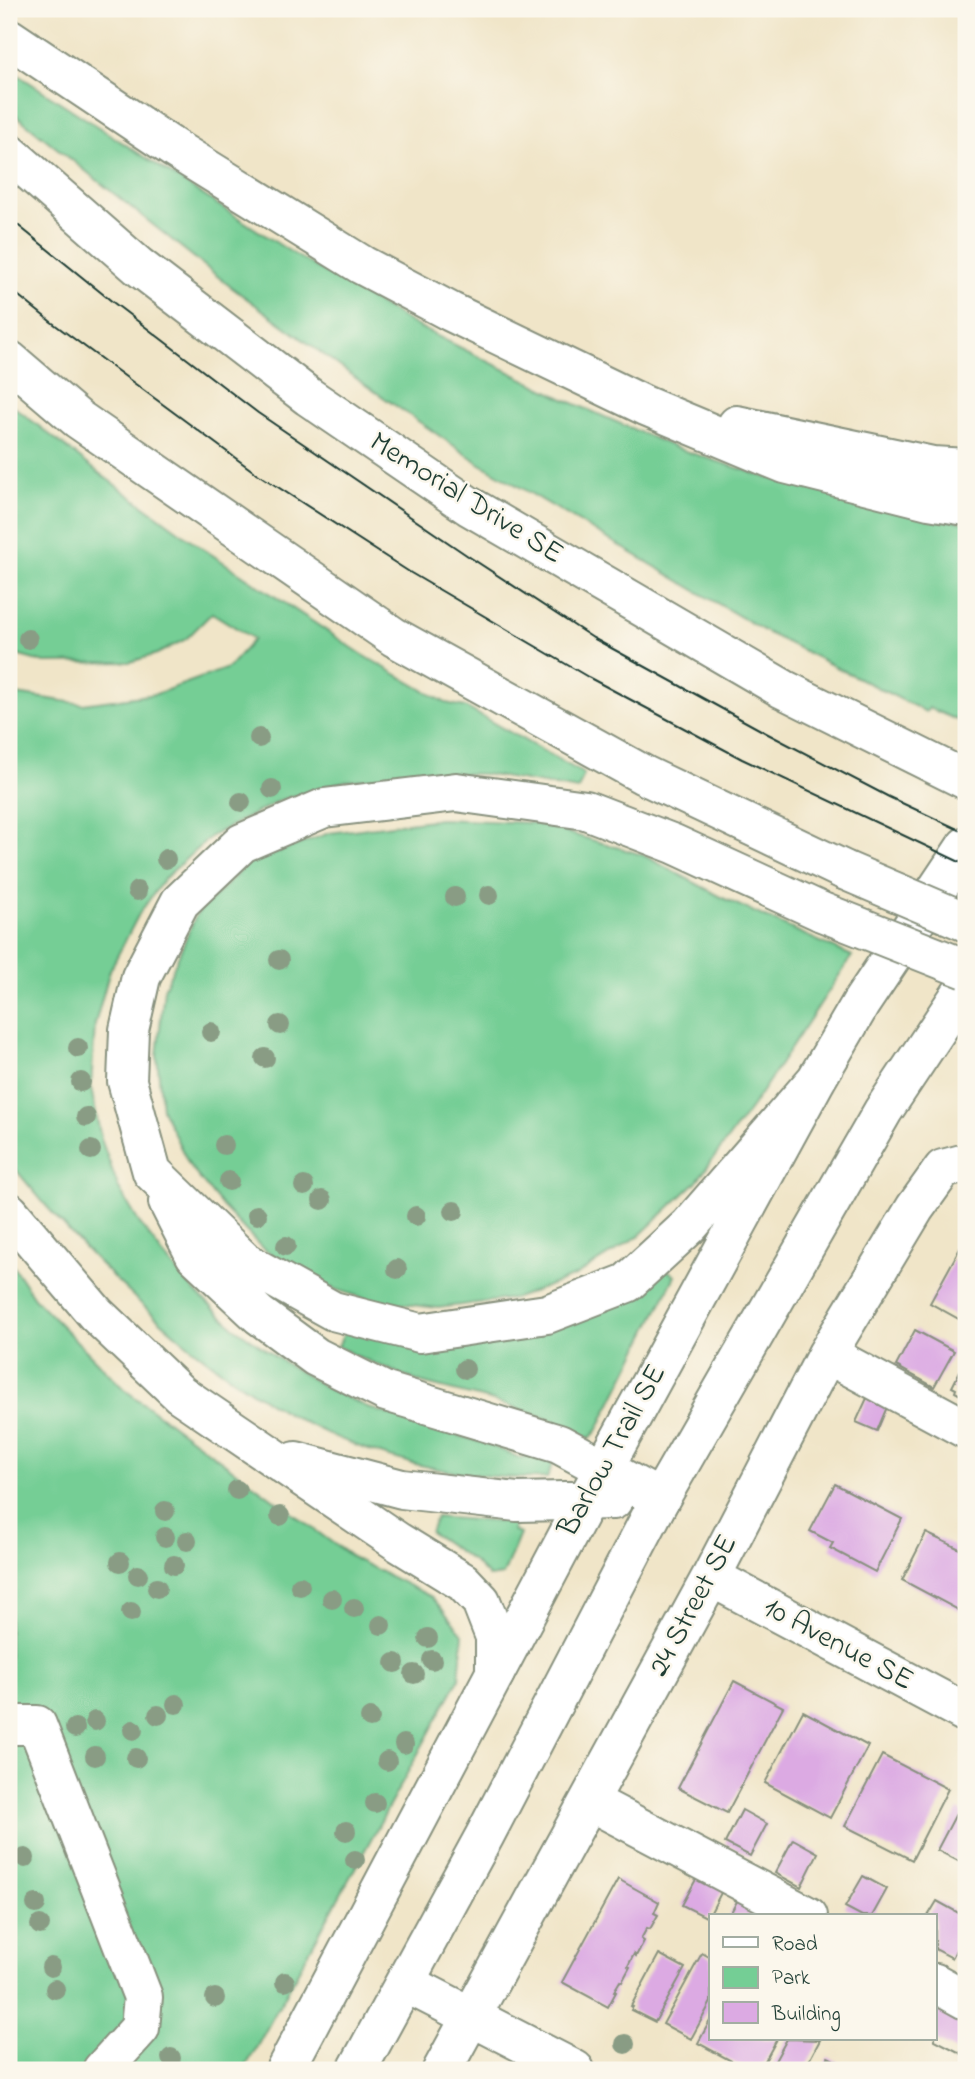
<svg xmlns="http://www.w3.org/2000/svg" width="975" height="2079" viewBox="0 0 975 2079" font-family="'Indie Flower',sans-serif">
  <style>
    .green { fill: #74ce95; stroke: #4a8664; stroke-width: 2 }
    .building { fill: #dcaae3 }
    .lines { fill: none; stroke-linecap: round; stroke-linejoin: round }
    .minor-casing { stroke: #88917e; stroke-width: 42 }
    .major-casing { stroke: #88917e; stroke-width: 42 }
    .minor { stroke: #fff; stroke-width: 38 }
    .major { stroke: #fff; stroke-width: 38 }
    .tram { stroke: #1f3d34; stroke-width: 2 }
    .major-bridge-casing { stroke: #88917e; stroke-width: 42; stroke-linecap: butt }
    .major-bridge { stroke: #fff; stroke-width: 38 }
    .tree { fill: #899c84 }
    .labels { text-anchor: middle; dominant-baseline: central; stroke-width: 5; stroke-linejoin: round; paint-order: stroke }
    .street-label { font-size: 30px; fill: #1f3d34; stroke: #fbf7ec }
  </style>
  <rect width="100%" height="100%" fill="#fbf7ec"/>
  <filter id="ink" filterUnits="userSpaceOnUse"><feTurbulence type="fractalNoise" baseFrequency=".0143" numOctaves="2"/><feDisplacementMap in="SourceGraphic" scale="14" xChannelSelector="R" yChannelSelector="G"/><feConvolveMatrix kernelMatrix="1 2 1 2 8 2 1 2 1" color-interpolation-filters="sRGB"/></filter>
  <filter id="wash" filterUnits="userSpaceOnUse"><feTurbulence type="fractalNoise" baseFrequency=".00686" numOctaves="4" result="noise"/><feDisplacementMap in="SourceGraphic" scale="28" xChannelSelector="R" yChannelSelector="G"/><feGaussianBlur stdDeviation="1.57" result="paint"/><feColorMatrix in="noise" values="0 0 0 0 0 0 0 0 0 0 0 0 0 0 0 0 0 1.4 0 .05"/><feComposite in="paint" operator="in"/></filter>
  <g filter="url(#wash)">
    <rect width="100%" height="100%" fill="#f0e5c8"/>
    <path class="green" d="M9,69l288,187 120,70 149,74 110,48 93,30 197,45v201l-37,-16 -3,4 -158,-79 -289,-170 -115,-79 -133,-97 -213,-170 -9,-8z
      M9,403l94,73 99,72 161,107 83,48 19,4 119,67 -6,16 -94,-16 -60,-1 -79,8 -64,19 -70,36 -47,43 -25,35 -29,56 -15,54 -4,64 10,51 18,50 21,35 25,33 30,35 39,35 51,36 47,28 40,18 118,36 32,14 9,-7 22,11 -6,15c-184,4 -314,-82 -440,-207 -23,-22 -44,-46 -65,-70 -11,-14 -24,-27 -33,-41v-467l74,11 73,-10 72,-26 26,-29 -42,-26 -26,26 -29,15 -27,8 -85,1 -36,-10z
      M440,819l94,4 109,32 82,44 127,57 -99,149 -57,77 -57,54 -64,40 -59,22 -78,10 -68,-8 -51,-16 -57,-36 -39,-41 -33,-40 -28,-58 -5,-53 7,-67 32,-74 51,-51 82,-31z
      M9,1260l25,38 91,92 228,168 79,39 31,37 -4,45 -215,391h-235z
      M661,1265l14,11 -78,155 -7,7 -12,-4 -27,-14 -61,-20 -68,-17 -68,-28 -16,-9 7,-15 88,15 56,-3 48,-12z
      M436,1517l78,6 -1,8 7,3 -17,41 -14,2 -16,-16 -43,-29z"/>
    <g id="blocks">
      <path class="building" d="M963,1243l3,2v78l-36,-20z
        M915,1330l39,21 -20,36 -38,-21z
        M966,1359v39l-11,-6 1,-3 -4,-2z
        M867,1398l20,9 -10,24 -21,-9z
        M835,1484l67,35 -27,53 -45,-24 3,-5 -23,-12z
        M926,1533l40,19v52l-4,8 -60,-32z
        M734,1681l49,26 -56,106 -49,-25z
        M803,1711l65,35 -38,72 -65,-35z
        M882,1755l66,34 -36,71 -67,-34z
        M742,1810l25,14 -17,32 -25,-13z
        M958,1810l8,4v51l-29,-15z
        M793,1839l25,14 -17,34 -26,-14z
        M700,1872l25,13 -17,33 -26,-13z
        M863,1876l24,13 -15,27h-10l-17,-9z
        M618,1879l41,23 -5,11 4,2 -8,14 -3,-1 -6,11 3,2 -8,15 -2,-2 -6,12 2,1 -8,15 -2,-1 -6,10 2,1 -8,15 -46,-25z
        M742,1892l23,12 -7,12h-29z
        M937,1901l29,16v14l-14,27 -17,-9v-33h-7z
        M702,1953l9,5v44l-20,37 -28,-15z
        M659,1954l26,14 -30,54 -24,-12 2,-3 -2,-1z
        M935,2001l31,15v40l-31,-16z
        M711,2019v20h66l-17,31h-12l-50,-27z
        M787,2039l33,1 -16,30h-34z
        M828,2057l25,13h-41l2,-4 8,4z"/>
    </g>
  </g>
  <g filter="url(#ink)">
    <use href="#blocks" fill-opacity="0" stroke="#88917e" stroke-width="2"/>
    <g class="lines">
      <defs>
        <path id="minor" d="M827,1354l139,75
          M711,1577l255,136
          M9,1725h28l106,272 -3,31 -38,42
          M589,1801l219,115
          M406,1983l169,87
          M935,1983l31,17
          M285,2070l301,-569
          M357,2070l128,-235 175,-336
          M442,2070l269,-493 116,-223 88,-146 28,-39 23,-6"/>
        <path id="major" d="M9,38l166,111 187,116 89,47 195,94 139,58 144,36 37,6
          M9,153l129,113 171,131 160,109 314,183 183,91
          M9,360l69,59 316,218 250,138 200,95
          M737,425l196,41 33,2
          M816,1080l-127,146 -62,57 -80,31 -127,19 -87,-22 -88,-49 -93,-90 -25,-91 2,-51 12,-53 39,-75 62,-59 82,-35 132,-16 130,18 88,34 148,68
          M168,1202l27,53 64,60 57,42 70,35 173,52 101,55
          M9,1212l87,102 84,80 218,148 65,40 18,19 14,36v36
          M296,1461l106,28 115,13 96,-2
          M660,1499l223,-388 83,-125
          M586,1501l230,-421 45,-77 105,-157"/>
      </defs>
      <use href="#minor" class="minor-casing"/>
      <use href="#major" class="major-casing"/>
      <use href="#minor" class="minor"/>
      <use href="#major" class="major"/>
      <path class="tram" d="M9,218l105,85 144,110 210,143 125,82 175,96 121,63 77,36
        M9,288l41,33 203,150 158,102 177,104 154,82 224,106"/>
      <defs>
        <path id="major-bridge" d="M844,870l122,52
          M822,912l144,57"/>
      </defs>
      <use href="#major-bridge" class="major-bridge-casing"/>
      <use href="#major-bridge" class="major-bridge"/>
    </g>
    <g class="tree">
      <circle cx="28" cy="639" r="10"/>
      <circle cx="259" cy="738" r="10"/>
      <circle cx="272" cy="789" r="10"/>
      <circle cx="241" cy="802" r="10"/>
      <circle cx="166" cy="859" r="10"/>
      <circle cx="137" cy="891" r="10"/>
      <circle cx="489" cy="895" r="10"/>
      <circle cx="455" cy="897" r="10"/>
      <circle cx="279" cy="960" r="10"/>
      <circle cx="280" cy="1025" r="10"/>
      <circle cx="211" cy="1032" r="10"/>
      <circle cx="78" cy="1048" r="10"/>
      <circle cx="265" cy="1058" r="10"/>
      <circle cx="81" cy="1082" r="10"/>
      <circle cx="86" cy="1117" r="10"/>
      <circle cx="224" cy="1145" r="10"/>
      <circle cx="91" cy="1150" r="10"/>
      <circle cx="229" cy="1181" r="10"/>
      <circle cx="304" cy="1186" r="10"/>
      <circle cx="322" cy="1200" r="10"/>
      <circle cx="454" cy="1211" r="10"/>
      <circle cx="257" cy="1215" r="10"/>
      <circle cx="416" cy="1216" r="10"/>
      <circle cx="286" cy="1246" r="10"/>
      <circle cx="397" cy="1269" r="10"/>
      <circle cx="465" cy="1369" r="10"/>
      <circle cx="237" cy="1490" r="10"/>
      <circle cx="165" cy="1511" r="10"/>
      <circle cx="280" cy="1516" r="10"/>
      <circle cx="165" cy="1537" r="10"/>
      <circle cx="187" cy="1541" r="10"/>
      <circle cx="120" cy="1562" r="10"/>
      <circle cx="174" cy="1565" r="10"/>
      <circle cx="138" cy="1575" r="10"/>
      <circle cx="300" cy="1586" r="10"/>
      <circle cx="157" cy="1588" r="10"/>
      <circle cx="332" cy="1599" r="10"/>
      <circle cx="354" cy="1608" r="10"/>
      <circle cx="131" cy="1612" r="10"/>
      <circle cx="381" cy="1625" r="10"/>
      <circle cx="428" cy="1638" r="10"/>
      <circle cx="432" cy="1660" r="10"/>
      <circle cx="395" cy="1663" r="10"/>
      <circle cx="414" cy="1674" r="10"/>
      <circle cx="176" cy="1704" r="10"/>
      <circle cx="158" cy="1715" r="10"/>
      <circle cx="370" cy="1718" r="10"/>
      <circle cx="95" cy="1721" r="10"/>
      <circle cx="75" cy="1728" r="10"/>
      <circle cx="133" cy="1730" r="10"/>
      <circle cx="404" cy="1744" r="10"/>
      <circle cx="95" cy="1756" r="10"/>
      <circle cx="136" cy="1758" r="10"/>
      <circle cx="387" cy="1761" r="10"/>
      <circle cx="375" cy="1803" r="10"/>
      <circle cx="346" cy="1831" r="10"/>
      <circle cx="25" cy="1858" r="10"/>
      <circle cx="355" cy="1860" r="10"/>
      <circle cx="36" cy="1904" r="10"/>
      <circle cx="40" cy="1925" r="10"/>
      <circle cx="51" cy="1967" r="10"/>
      <circle cx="285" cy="1982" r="10"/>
      <circle cx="55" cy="1989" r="10"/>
      <circle cx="215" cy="1998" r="10"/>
      <circle cx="625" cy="2044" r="10"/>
      <circle cx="171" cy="2058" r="10"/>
    </g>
  </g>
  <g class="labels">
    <g class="street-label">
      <text transform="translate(466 499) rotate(32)">Memorial Drive SE</text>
      <text transform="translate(613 1451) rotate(-61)">Barlow Trail SE</text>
      <text transform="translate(694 1606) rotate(-62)">24 Street SE</text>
      <text transform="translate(838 1645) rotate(28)">10 Avenue SE</text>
    </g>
  </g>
  <rect width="975" height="2079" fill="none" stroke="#fbf7ec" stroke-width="35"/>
  <rect x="709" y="1914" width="228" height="126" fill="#fbf7ec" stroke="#a3ada2" stroke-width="2"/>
  <rect x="723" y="1937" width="35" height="10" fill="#ffffff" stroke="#a3ada2" stroke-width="2"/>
  <text x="772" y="1950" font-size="21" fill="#1f3d34">Road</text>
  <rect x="723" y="1967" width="35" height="21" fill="#74ce95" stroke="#a3ada2" stroke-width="2"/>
  <text x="772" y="1984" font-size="21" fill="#1f3d34">Park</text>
  <rect x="723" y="2002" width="35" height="21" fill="#dcaae3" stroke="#a3ada2" stroke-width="2"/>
  <text x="772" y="2020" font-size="21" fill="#1f3d34">Building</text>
</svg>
